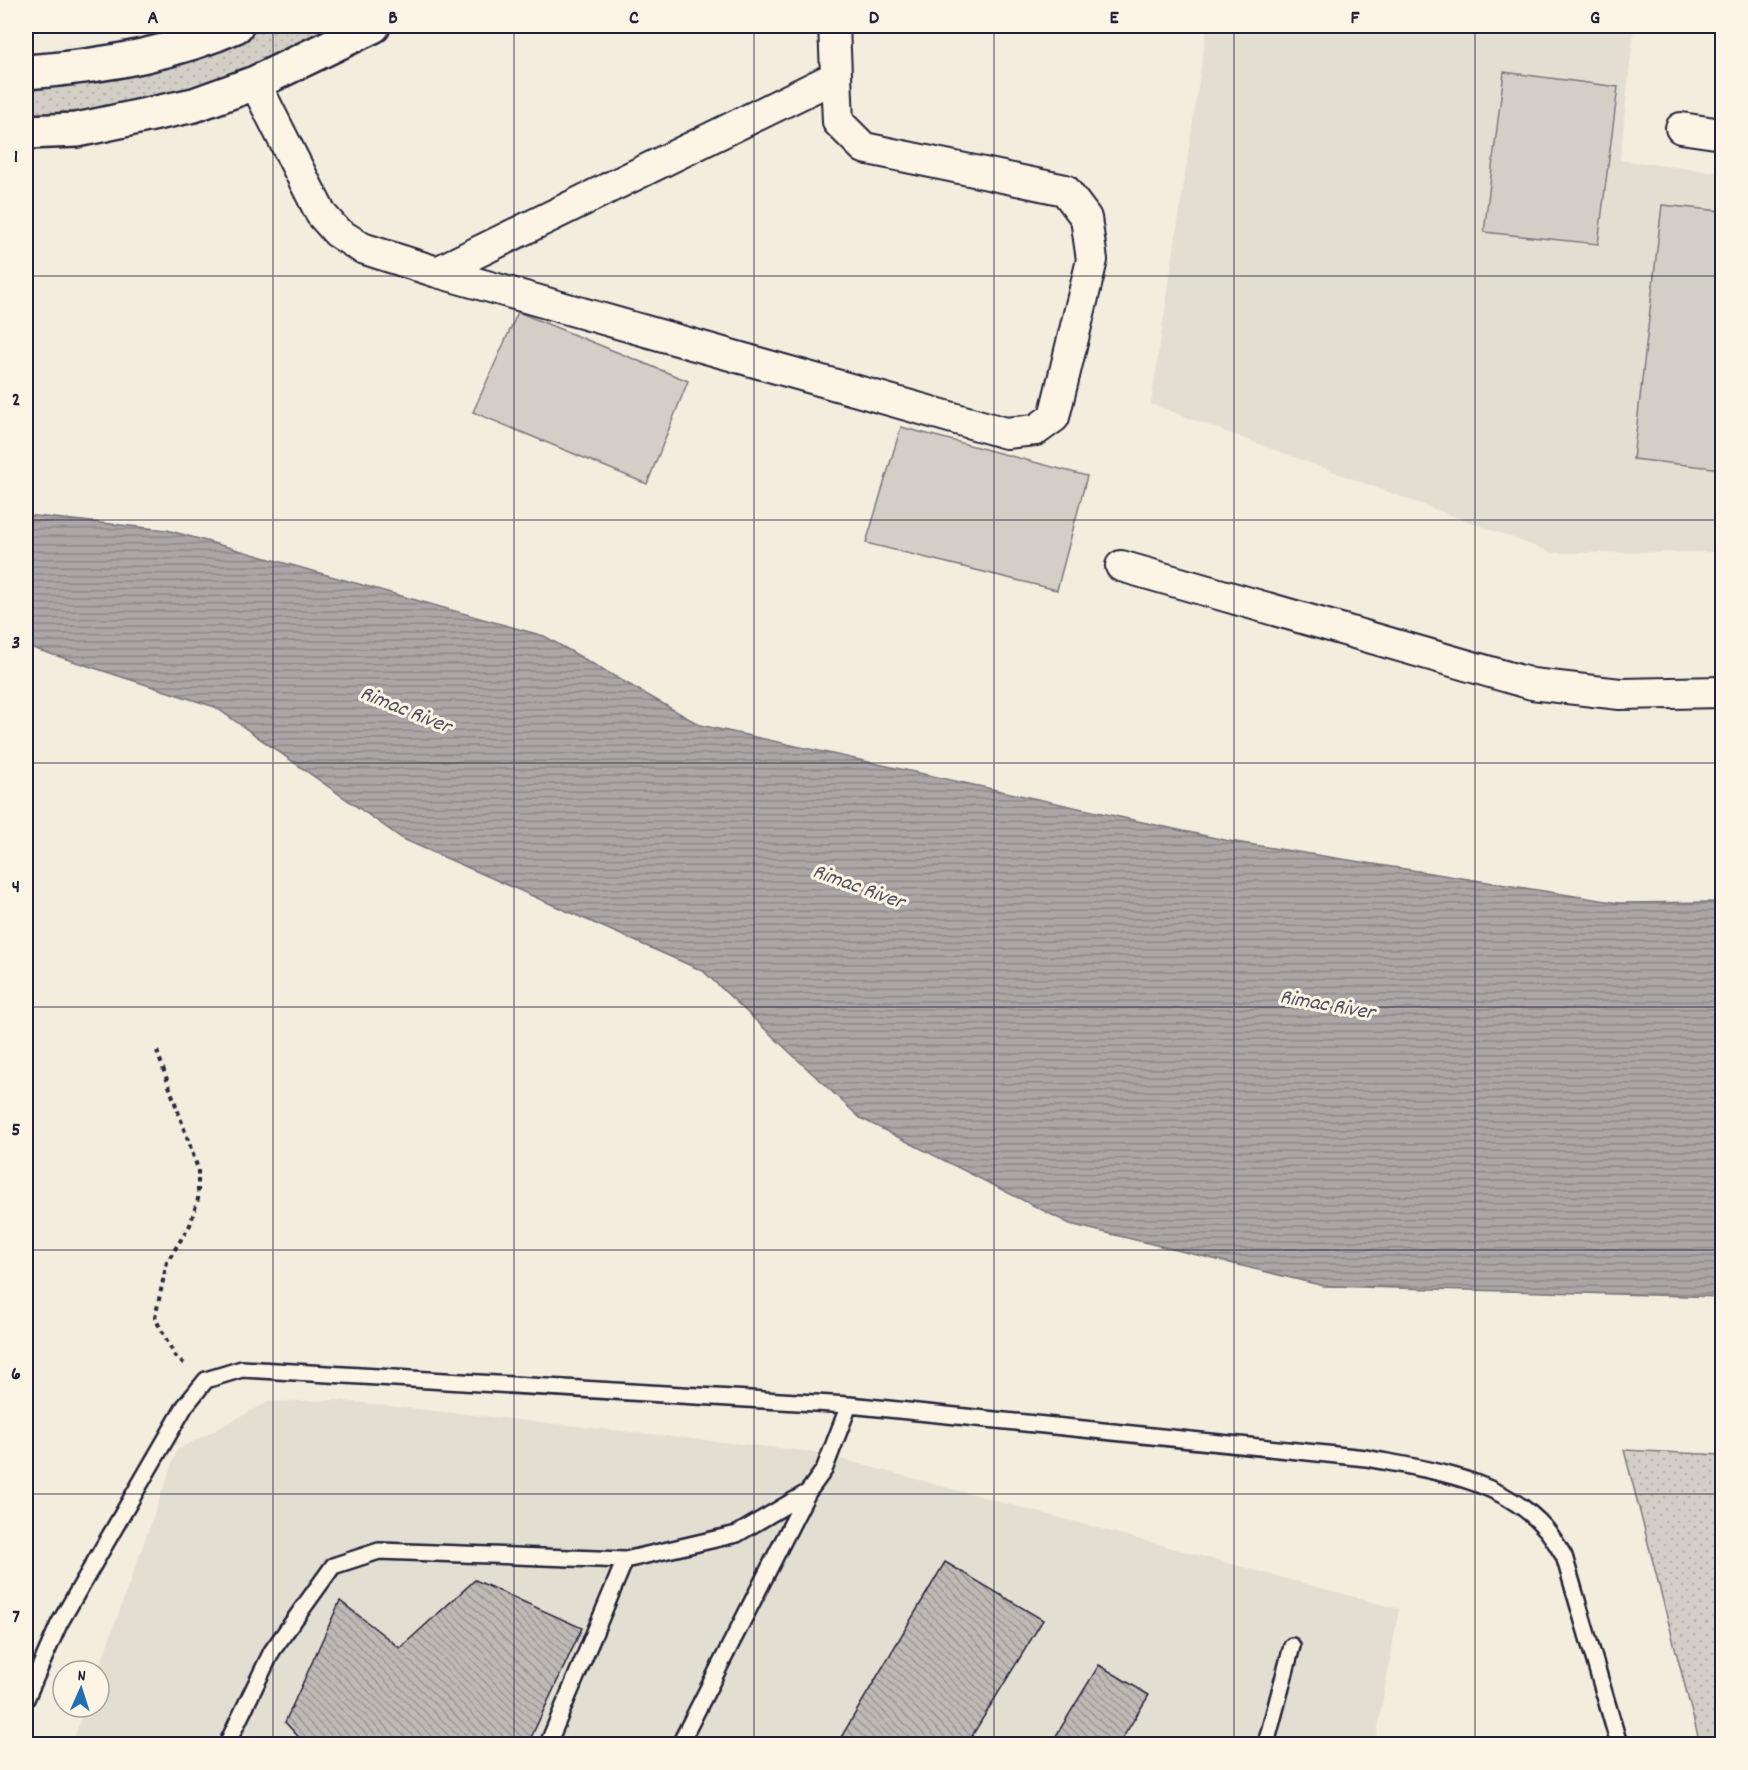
<svg xmlns="http://www.w3.org/2000/svg" width="1748" height="1770" viewBox="0 0 1748 1770" font-family="Dekko,sans-serif">
  <style>
    .built { fill: #e3ded2 }
    .grass { fill: url(#grass-dots); stroke: #7b7880; stroke-width: 1.5 }
    .garden { fill: #d4cfc6; stroke: #7b7880; stroke-width: 1.5 }
    .water { fill: url(#water-rules); stroke: #75727b; stroke-width: 1.5 }
    .building { fill: url(#building-back-hatch); stroke: #22223b; stroke-width: 1.5 }
    .lines { fill: none; stroke-linecap: round; stroke-linejoin: round }
    .service-casing { stroke: #22223b; stroke-width: 20 }
    .minor-casing { stroke: #22223b; stroke-width: 34 }
    .primary-casing { stroke: #22223b; stroke-width: 38 }
    .path { stroke: #22223b; stroke-width: 4; stroke-dasharray: 4.5 4.5; stroke-linecap: butt }
    .service { stroke: #fcf5e5; stroke-width: 15 }
    .minor { stroke: #fcf5e5; stroke-width: 30 }
    .primary { stroke: #fcf5e5; stroke-width: 33 }
    .grid { fill: none; stroke: #22223b; stroke-width: 1.5; stroke-opacity: 0.55 }
    .labels { text-anchor: middle; dominant-baseline: central; stroke-width: 6; stroke-linejoin: round; paint-order: stroke }
    .water-label { font-size: 22px; font-style: italic; fill: #525160; stroke: #fcf5e5 }
    .neatline { fill: none; stroke: #22223b; stroke-width: 2 }
    .grid-label { font-size: 20px; text-anchor: middle; font-weight: bold; fill: #22223b }
  </style>
  <defs>
    <pattern id="grass-dots" width="8" height="8" patternUnits="userSpaceOnUse" patternTransform="scale(1.5)"><rect width="8" height="8" fill="#d4cfc6"/><path d="M2 2h.1M6 6h.1" fill="none" stroke="#b6b1ab" stroke-width="1.8" stroke-linecap="round"/></pattern>
    <pattern id="water-rules" width="6" height="5" patternUnits="userSpaceOnUse" patternTransform="scale(1.5)"><rect width="6" height="5" fill="#aca7a6"/><path d="M0 2.5h6" fill="none" stroke="#8c8888"/></pattern>
    <pattern id="building-back-hatch" width="6" height="6" patternUnits="userSpaceOnUse" patternTransform="scale(1.5)"><rect width="6" height="6" fill="#bfbab6"/><path d="M-1 5l2 2M0 0l6 6M5-1l2 2" fill="none" stroke="#9b9795"/></pattern>
  </defs>
  <rect width="100%" height="100%" fill="#f3edde"/>
  <filter id="ink" filterUnits="userSpaceOnUse"><feTurbulence type="fractalNoise" baseFrequency=".0167" numOctaves="2"/><feDisplacementMap in="SourceGraphic" scale="12" xChannelSelector="R" yChannelSelector="G"/><feConvolveMatrix kernelMatrix="1 2 1 2 8 2 1 2 1" color-interpolation-filters="sRGB"/></filter>
  <g filter="url(#ink)">
    <path class="built" d="M1207,26h427l-14,134 102,13v379l-169,1 -402,-149z
      M334,1400l481,52 584,157 -24,135h-1303l13,-37h14l-1,-36 79,-221 91,-48z"/>
    <path class="grass" d="M268,26h78l-145,63 -88,22 -87,8v-33l194,-38z
      M1624,1450l98,5v289h-22z"/>
    <path class="garden" d="M1504,72l114,15 -20,157 -114,-12z
      M1662,205l60,6v258l-89,-10z
      M518,312l170,69 -41,103 -174,-72z
      M901,427l186,49 -30,114 -191,-47z"/>
    <path class="water" d="M26,515l141,15 377,106 156,89 529,116 390,62 103,-1v395l-398,-11 -254,-62 -210,-106 -157,-147 -300,-132 -188,-132 -189,-61z"/>
    <path class="building" d="M923,26h284l-283,2z
      M945,1562l98,58 -76,124h-130z
      M475,1580l107,48 -54,116h-223l-20,-22 55,-121 60,47z
      M1099,1665l50,30 -30,49h-68z"/>
    <g class="lines">
      <defs>
        <path id="service" d="M26,1699l33,-75 126,-218 21,-26 36,-11 607,36 517,53c62,12 136,20 180,71 7,8 12,18 18,27l55,188
          M227,1744l45,-93 61,-85 46,-15 246,9 112,-26 71,-42
          M548,1744l77,-184
          M680,1744l128,-252 16,-22 25,-65
          M1266,1744l26,-98"/>
        <path id="minor" d="M255,83l66,131 16,18 25,16 75,24 569,161 30,-3 18,-13 38,-157 -6,-42 -21,-28 -201,-42 -26,-26 -4,-96
          M1681,128l41,6
          M437,272l398,-195
          M1121,566l411,118 88,10 102,-2"/>
        <path id="primary" d="M26,72c71,-5 145,-17 210,-46
          M26,132l51,-2 117,-25 61,-22 118,-57"/>
      </defs>
      <use href="#service" class="service-casing"/>
      <use href="#minor" class="minor-casing"/>
      <use href="#primary" class="primary-casing"/>
      <path class="path" d="M157,1051l41,118v30l-8,26 -23,37 -12,56 20,38 12,10"/>
      <use href="#service" class="service"/>
      <use href="#minor" class="minor"/>
      <use href="#primary" class="primary"/>
    </g>
  </g>
  <path class="grid" d="M273,26v1718M514,26v1718M754,26v1718M994,26v1718M1234,26v1718M1475,26v1718M26,276h1696M26,520h1696M26,763h1696M26,1007h1696M26,1250h1696M26,1494h1696"/>
  <g class="labels">
    <g class="water-label">
      <text transform="translate(405 711) rotate(22)">Rimac River</text>
      <text transform="translate(858 888) rotate(20)">Rimac River</text>
      <text transform="translate(1327 1006) rotate(10)">Rimac River</text>
    </g>
  </g>
  <rect width="1748" height="1770" fill="none" stroke="#fcf5e5" stroke-width="66"/>
  <g transform="translate(81 1689) rotate(3)"><circle r="28" fill="#fcf5e5" stroke="#a5a1a1" stroke-width="1.5"/>
  <path d="M0-4.5L10 22L0 15L-10 22Z" fill="#1f6fb2"/>
  <text y="-9" font-size="16" font-weight="bold" text-anchor="middle" fill="#22223b">N</text>
  </g>
  <rect x="33" y="33" width="1682" height="1704" class="neatline"/>
  <g class="grid-label">
    <text x="153" y="23">A</text>
    <text x="393" y="23">B</text>
    <text x="634" y="23">C</text>
    <text x="874" y="23">D</text>
    <text x="1114" y="23">E</text>
    <text x="1355" y="23">F</text>
    <text x="1595" y="23">G</text>
    <text x="16" y="162">1</text>
    <text x="16" y="405">2</text>
    <text x="16" y="648">3</text>
    <text x="16" y="892">4</text>
    <text x="16" y="1135">5</text>
    <text x="16" y="1379">6</text>
    <text x="16" y="1622">7</text>
  </g>
</svg>
